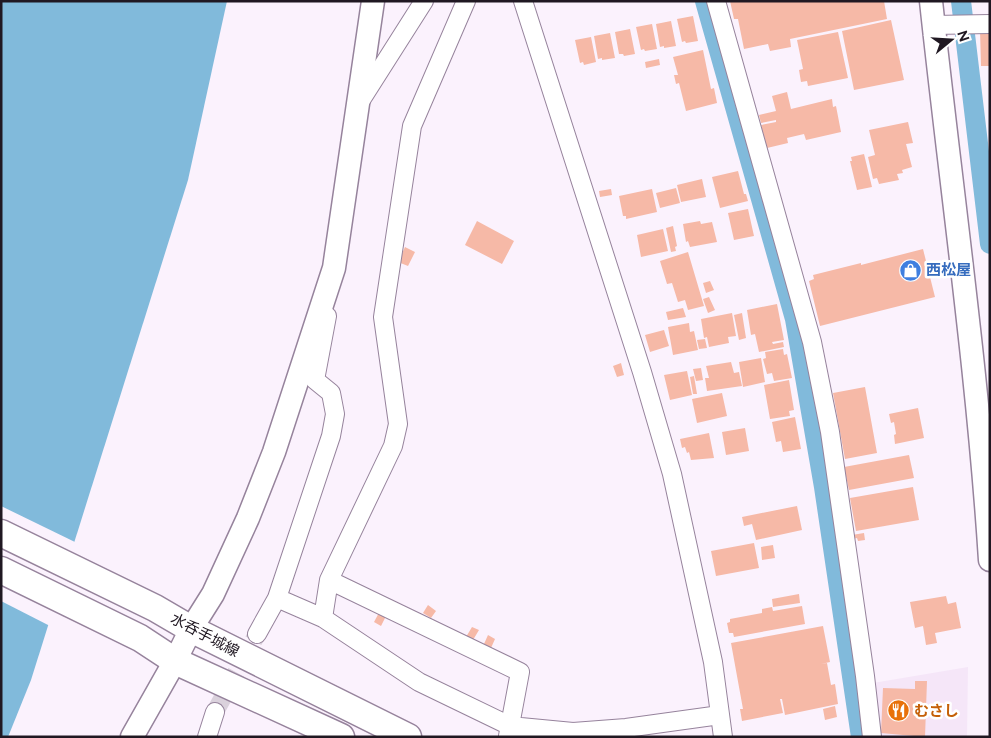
<svg xmlns="http://www.w3.org/2000/svg" width="991" height="738" viewBox="0 0 991 738" font-family="Raleway,'Noto Sans JP',sans-serif">
  <style>
    .commercial { fill: #f5e6f8 }
    .water { fill: #81badb }
    .pier { fill: #fbf2fd }
    .lines { fill: none; stroke-linecap: round; stroke-linejoin: round }
    .canal { stroke: #81badb; stroke-width: 20 }
    .building { fill: #f6b9a7 }
    .minor-tunnel { stroke: #dad1dc; stroke-width: 18; stroke-dasharray: 18 9; stroke-linecap: butt }
    .minor-casing { stroke: #96839c; stroke-width: 20 }
    .tertiary-casing { stroke: #96839c; stroke-width: 25 }
    .secondary-casing { stroke: #96839c; stroke-width: 29 }
    .minor { stroke: #fff; stroke-width: 18 }
    .tertiary { stroke: #fff; stroke-width: 22 }
    .secondary { stroke: #fff; stroke-width: 26 }
    .labels { text-anchor: middle; dominant-baseline: central; stroke-width: 5; stroke-linejoin: round; paint-order: stroke }
    .shop-label { font-size: 15px; font-weight: bold; fill: #366cbe; stroke: #fff; text-anchor: start }
    .street-label { font-size: 15px; fill: #201822; stroke: #fff }
    .food-label { font-size: 15px; font-weight: bold; fill: #c56008; stroke: #fff; text-anchor: start }
  </style>
  <rect width="100%" height="100%" fill="#fbf2fd"/>
  <path class="commercial" d="M968,667l-1,70h-87l-7,-54z"/>
  <path class="water" d="M1,1h226l-39,179 -157,500 -23,57h-7z"/>
  <path class="pier" d="M1,506l76,37 -27,83 -49,-25z"/>
  <g class="lines">
    <path class="canal" d="M705,1l90,318 29,168 37,250
      M961,1l29,243"/>
  </g>
  <path class="building" d="M730,1h154l3,18 -97,20 1,8 -21,4 -2,-7 -24,5 -6,-30h-4z
    M693,16l5,25 -12,2 -1,-2 -3,1 -5,-23z
    M891,20l13,60 -50,10 -12,-59z
    M671,21l5,25 -12,2v-2l-4,1 -4,-23z
    M652,24l5,25 -12,2 -1,-2 -3,1 -5,-23z
    M630,29l5,25 -11,2 -1,-2h-4l-4,-22z
    M980,30h10v36h-9z
    M838,32l10,46 -40,8 -1,-5 -6,1 -2,-12 4,-1 -6,-29z
    M610,33l5,25 -13,2v-2l-4,1 -4,-23z
    M591,37l5,25 -12,3 -1,-3 -3,1 -5,-23z
    M703,50l8,39 3,-1 3,15 -31,8 -7,-28 -3,1 -2,-9h4l-5,-18z
    M659,59l1,6 -14,3 -1,-6z
    M787,92l4,17 41,-10 1,8 3,-1 5,26 -35,8 -2,-6 -17,4 1,5 -21,5 -6,-23 15,-3v-2l-15,3 -2,-8 17,-4 -4,-15z
    M908,122l5,21 -7,1 6,23 -10,3 1,3 -6,1 2,6 -20,4 -2,-6 -4,1 -5,-22 7,-2 -6,-25z
    M864,154l8,33 -15,3 -7,-29h2l-1,-4z
    M738,171l6,23h2l2,7 -28,7 -8,-31z
    M702,179l4,18 -25,5 -4,-17z
    M676,188l4,15 -20,5 -4,-15z
    M611,189l1,6 -12,2 -1,-6z
    M652,189l5,23 -31,7v-3h-3l-4,-20z
    M748,209l6,27 -20,4 -6,-27z
    M477,221l37,20 -12,23 -37,-19z
    M700,221l1,3 11,-2 5,20 -27,5 -2,-6 -2,1 -3,-18z
    M673,226l4,20 -2,1 1,4 -5,1 -5,-24z
    M663,229l5,22 -27,6 -4,-22z
    M405,247l10,5 -7,14 -10,-4z
    M923,249l12,48 -115,29 -11,-45 5,-2 -1,-4 48,-12v2z
    M688,252l16,54 -16,4 -3,-10 -7,2 -6,-19 -5,1 -7,-23z
    M710,281l4,9 -8,3 -3,-10z
    M709,297l6,13 -7,3 -5,-14z
    M777,304l7,36 -12,2 1,2 10,-2 1,5 -25,5 -4,-18 -4,1 -4,-25z
    M683,308l3,9 -18,3 -2,-8z
    M732,313l4,23 -8,1 1,6 -20,4 -2,-10 -3,1 -3,-19z
    M742,313l4,25 -7,2 -5,-25z
    M689,323l1,9 4,-1 4,19 -25,5 -5,-28z
    M664,330l5,16 -19,6 -5,-17z
    M705,339l2,9 -8,1 -2,-9z
    M783,349l1,6 3,-1 5,24 -18,3 -2,-8 -5,1 -4,-15 3,-1 -1,-6z
    M761,358l4,24 -22,5 -4,-25z
    M731,362l3,11 5,-1 3,14 -35,5 -2,-13h4l-3,-12z
    M621,363l3,12 -7,2 -4,-11z
    M701,368l2,12 -7,1 -3,-12z
    M687,371l5,24 -22,5 -6,-25z
    M694,376l3,18h-4l-3,-17z
    M789,380l5,30 -5,1 1,5 -20,3 -6,-34z
    M865,387l12,66 -32,6 -12,-66z
    M722,393l5,23 -30,7 -5,-24z
    M918,408l6,30 -29,6 -1,-9 2,-1 -2,-12 -3,1 -2,-9z
    M795,417l6,32 -18,3 -2,-11 -5,1 -4,-20z
    M745,428l4,23 -23,4 -4,-23z
    M709,433l5,25 -23,2 -2,-8 -2,1 -2,-6 -3,1 -2,-9z
    M909,455l5,23 -65,12 -5,-23z
    M913,487l6,33 -63,11 -6,-33z
    M797,506l5,24 -46,10 -4,-16 -8,2 -2,-9z
    M864,533l1,7 -7,1 -1,-3 -4,1 -1,-4z
    M754,543l5,25 -43,8 -5,-25z
    M773,545l2,13 -13,2 -1,-13z
    M799,594l1,9 -27,4 -1,-8z
    M946,596l2,8 8,-2 5,26 -26,5 2,10 -11,2 -3,-19 -8,2 -5,-26z
    M428,605l8,6 -5,7 -8,-5z
    M802,606l3,18 -71,13 -1,-4h-4l-2,-10 3,-1v-3l32,-6v-4l10,-2 1,4z
    M381,609l7,3 -7,14 -7,-4z
    M823,626l7,36 -9,2 6,-1 4,22 4,-1 3,20 -53,11 -3,-16h-2l3,14 -41,8 -2,-12h3l-12,-66z
    M472,627l7,3 -6,10 -7,-3z
    M488,635l7,4 -4,9 -7,-4z
    M915,681h12l-2,56 -44,-4 2,-45 32,1z
    M835,706l2,11 -12,3 -2,-11z"/>
  <g class="lines">
    <path class="minor-tunnel" d="M215,712l42,-78"/>
    <defs>
      <path id="minor" d="M523,1l119,371 30,102 41,188 10,75
        M716,1l96,341 18,90 35,244 7,61
        M933,25l57,-1
        M361,100l63,-99
        M329,580l191,92 -12,64
        M277,598l46,20 96,64 91,44 63,6 53,-4 94,-13
        M323,618l6,-38 64,-134 5,-22 -15,-107 29,-191 54,-125
        M257,634l20,-36 54,-162 4,-22 -4,-21 -16,-13 12,-64
        M207,737l8,-25"/>
      <path id="tertiary" d="M931,1c20,187 47,372 59,559
        M132,737l43,-76 16,-32 22,-35 35,-76 26,-66 60,-184 39,-267"/>
      <path id="secondary" d="M1,533l154,75 36,21 217,108
        M1,570l139,68 35,23 166,76"/>
    </defs>
    <use href="#minor" class="minor-casing"/>
    <use href="#tertiary" class="tertiary-casing"/>
    <use href="#secondary" class="secondary-casing"/>
    <use href="#minor" class="minor"/>
    <use href="#tertiary" class="tertiary"/>
    <use href="#secondary" class="secondary"/>
  </g>
  <defs>
    <symbol id="shop-disc" viewBox="-11 -11 22 22"><circle r="9.5" fill="#3f7fe0" stroke="#fff"/><path d="M-5-2.5h2.3a2.7 3.5 0 0 1 5.4 0H5L5.5 6h-11ZM-1.5-2.5h3a1.5 2.3 0 0 0-3 0Z" fill="#fff"/></symbol>
    <symbol id="restaurant-disc" viewBox="-11 -11 22 22"><circle r="9.5" fill="#e8710a" stroke="#fff"/><path d="M-5-6h1v4h1v-4h1v4h1v-4h1v5L-1.5 .5V6h-2V.5L-5-1ZM5-6V6H3V1.5H1.5Q1.5-4 5-6Z" fill="#fff"/></symbol>
  </defs>
  <g fill-rule="evenodd">
    <use href="#shop-disc" x="898" y="258" width="25" height="25"/>
    <use href="#restaurant-disc" x="886" y="698" width="25" height="25"/>
  </g>
  <g class="labels">
    <g class="shop-label">
      <text x="926" y="270">西松屋</text>
    </g>
    <g class="street-label">
      <text transform="translate(205 635) rotate(28)">水呑手城線</text>
    </g>
    <g class="food-label">
      <text x="914" y="711">むさし</text>
    </g>
  </g>
  <rect width="991" height="738" fill="none" stroke="#201822" stroke-width="5"/>
  <g transform="translate(951 40) rotate(72)" stroke="#ffffff" stroke-width="4" paint-order="stroke">
  <path d="M0-4L9 19L0 12L-9 19Z" fill="#201822"/>
  <text y="-8" font-size="14" font-weight="bold" text-anchor="middle" fill="#201822">N</text>
  </g>
</svg>
